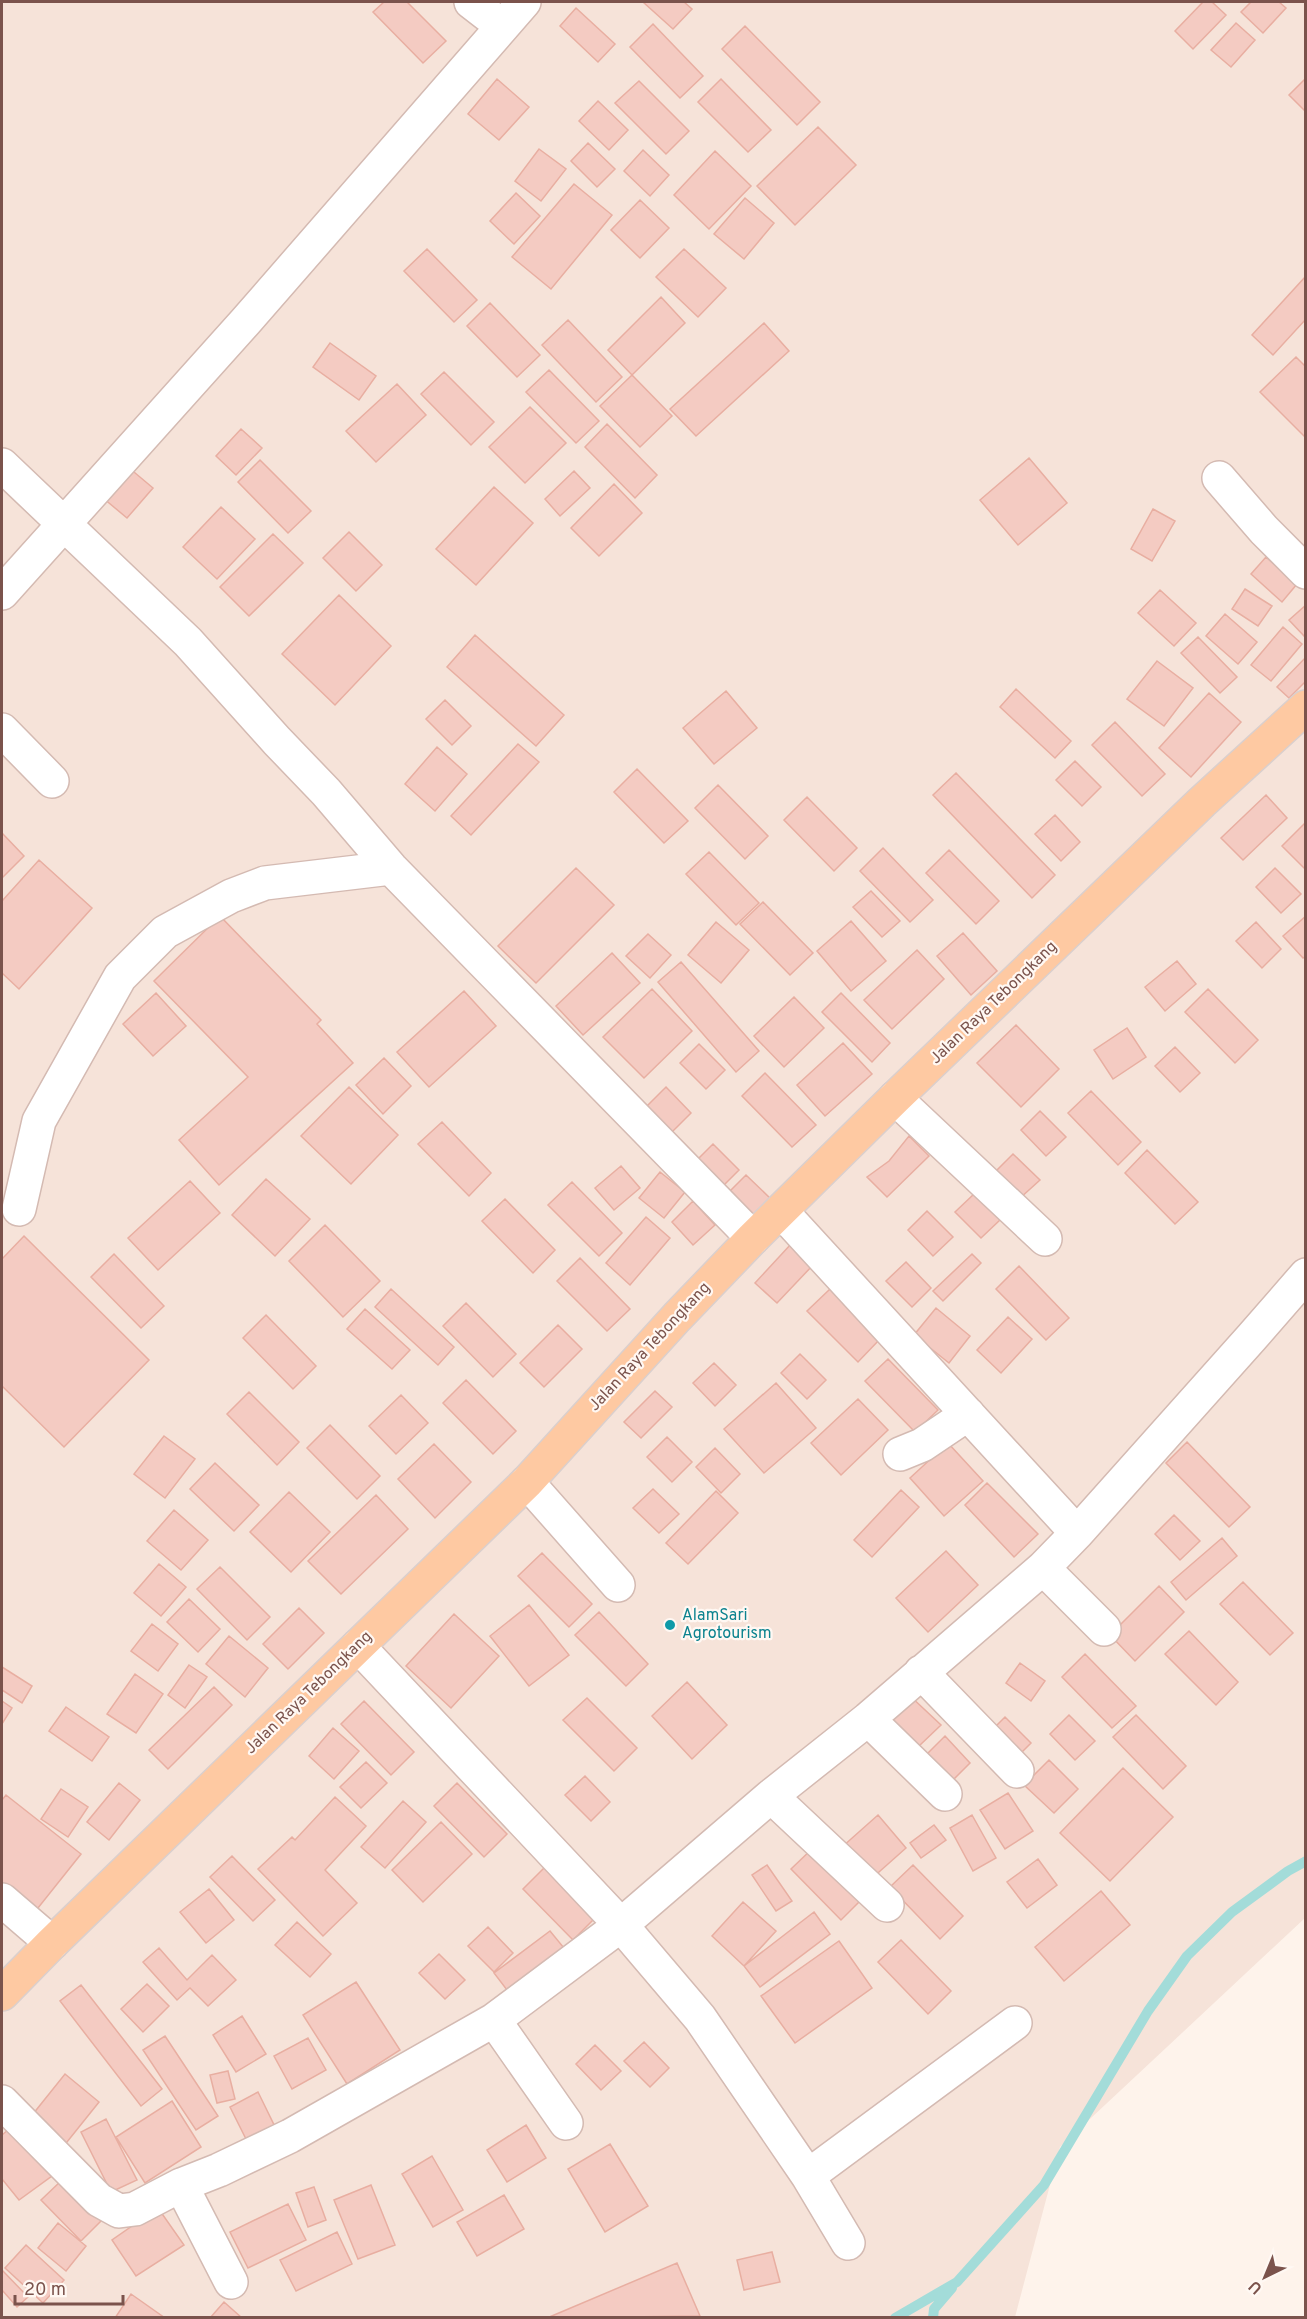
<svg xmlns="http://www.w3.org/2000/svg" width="1307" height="2319" viewBox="0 0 1307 2319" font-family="Overpass,sans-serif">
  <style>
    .residential { fill: #f6e3d9 }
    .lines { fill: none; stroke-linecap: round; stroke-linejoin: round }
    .stream { stroke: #a3dcd9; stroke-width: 10 }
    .building { fill: #f4cbc2; stroke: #e8aea1; stroke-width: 1.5 }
    .minor-casing { stroke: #d4bab2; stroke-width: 36 }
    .major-casing { stroke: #dacfcd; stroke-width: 36 }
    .minor { stroke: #fff; stroke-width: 33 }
    .major { stroke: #fec9a2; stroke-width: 33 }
    .culture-dot { fill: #0f9aa8; stroke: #fff8f3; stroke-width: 2 }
    .labels { text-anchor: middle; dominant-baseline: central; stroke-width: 4.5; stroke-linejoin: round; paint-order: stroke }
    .street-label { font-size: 16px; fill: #7b534c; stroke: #fff8f3 }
    .culture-label { font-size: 16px; fill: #0d838f; stroke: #fff8f3; text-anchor: start }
  </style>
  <rect width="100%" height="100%" fill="#fef3eb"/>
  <path class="residential" d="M2,2h1303v1916l-245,229 -45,170 -1013,1z"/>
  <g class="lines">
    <path class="stream" d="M895,2318l62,-36 87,-97 104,-174 39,-55 45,-44 56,-41 18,-10
      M933,2318l1,-9 18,-21"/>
  </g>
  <path class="building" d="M384,2h23l39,39 -23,22 -50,-51z
    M643,2h41l8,7 -19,20z
    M1203,2h9l14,13 -33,34 -18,-18z
    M1251,2h28l7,6 -23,25 -22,-21z
    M576,8l39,36 -17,18 -38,-36z
    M1236,23l19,17 -24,27 -20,-17z
    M653,24l50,52 -23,22 -50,-51z
    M745,26l75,76 -23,23 -75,-76z
    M1306,78v34l-17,-17z
    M497,79l32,28 -30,33 -31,-26z
    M721,79l50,51 -23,22 -50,-50z
    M639,81l50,50 -23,23 -51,-51z
    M598,101l30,29 -19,20 -30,-29z
    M818,127l38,38 -61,60 -38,-39z
    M588,143l27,26 -18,18 -26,-26z
    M539,149l27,20 -25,32 -26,-20z
    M643,150l26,25 -19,21 -26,-25z
    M715,151l36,35 -42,43 -35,-34z
    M574,184l38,31 -61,74 -39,-32z
    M516,193l24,23 -26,28 -24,-23z
    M745,198l29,25 -30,36 -30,-25z
    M640,200l29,28 -29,30 -29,-28z
    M427,249l50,51 -23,22 -50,-51z
    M684,249l42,39 -28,29 -42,-40z
    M1306,276v43l-33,36 -21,-20z
    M661,297l24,26 -53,52 -24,-25z
    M490,303l50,52 -23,22 -50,-51z
    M568,320l54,57 -26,25 -54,-57z
    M764,323l25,28 -93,85 -26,-27z
    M330,343l46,33 -17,24 -46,-33z
    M1296,357l10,10v71l-46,-46z
    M549,370l50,51 -23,22 -50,-51z
    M444,372l50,50 -23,23 -50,-51z
    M632,375l40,41 -32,31 -40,-41z
    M397,384l29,31 -50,47 -30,-31z
    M530,407l36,36 -41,40 -36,-36z
    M607,424l50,51 -22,23 -50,-51z
    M241,429l21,19 -26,27 -20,-19z
    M1029,458l38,45 -49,42 -38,-45z
    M260,460l51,51 -23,22 -50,-51z
    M128,467l25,21 -26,30 -24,-20z
    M574,471l16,17 -30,28 -15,-17z
    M614,484l28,29 -43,43 -28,-28z
    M494,487l39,36 -57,62 -40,-36z
    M221,507l34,32 -38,40 -34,-32z
    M1153,509l22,12 -23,40 -21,-12z
    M349,532l33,33 -26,26 -33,-33z
    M273,534l30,29 -54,53 -29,-29z
    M1266,557l31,27 -15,18 -31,-28z
    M1245,589l27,17 -14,20 -26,-17z
    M1160,590l36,33 -22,23 -36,-33z
    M339,595l52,51 -56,59 -53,-51z
    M1306,605v33l-17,-18z
    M1225,614l32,28 -19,22 -32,-28z
    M1283,627l19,17 -31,37 -20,-16z
    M475,635l89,80 -28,31 -89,-79z
    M1198,637l39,40 -17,16 -39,-40z
    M1306,657v24l-17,17 -12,-11z
    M1157,661l36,27 -29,38 -37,-27z
    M1016,689l55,52 -16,17 -55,-51z
    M726,691l31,37 -43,36 -31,-36z
    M1209,693l32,29 -50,55 -32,-29z
    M445,700l26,26 -19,19 -26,-26z
    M1115,722l50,52 -23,22 -50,-51z
    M518,744l21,18 -68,73 -20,-19z
    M437,747l30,27 -32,37 -30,-27z
    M1075,761l26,26 -19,19 -26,-26z
    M637,769l51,52 -24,22 -50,-51z
    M956,773l99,102 -23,23 -99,-103z
    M718,785l50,51 -23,23 -50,-51z
    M1266,795l21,23 -44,42 -22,-22z
    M807,797l50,51 -23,23 -50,-51z
    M1055,815l25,27 -19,19 -26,-27z
    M1305,823l1,1v46l-24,-24z
    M2,833l22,23 -22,22z
    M883,848l50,52 -23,22 -50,-51z
    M949,850l50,51 -23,23 -50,-51z
    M709,852l50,51 -23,22 -50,-51z
    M39,860l53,48 -73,81 -17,-16v-72z
    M576,868l38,37 -78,78 -38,-37z
    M1275,868l26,26 -20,19 -25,-26z
    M871,891l29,30 -18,16 -29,-30z
    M763,902l50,51 -23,22 -50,-51z
    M220,916l101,104 -4,4 36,39 -134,122 -40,-45 69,-63 -94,-96z
    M1306,916v40l-3,2 -20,-22z
    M851,921l35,40 -35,30 -34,-40z
    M716,922l33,28 -28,33 -33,-28z
    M1256,922l25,27 -19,19 -26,-27z
    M963,933l34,38 -26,24 -34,-39z
    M648,934l23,21 -21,23 -24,-22z
    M917,950l27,29 -52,50 -28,-29z
    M612,953l28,30 -57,52 -27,-29z
    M1177,961l19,23 -31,27 -20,-24z
    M681,962l78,89 -23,21 -78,-90z
    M652,989l40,42 -48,47 -41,-41z
    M1208,989l50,51 -23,23 -50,-51z
    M464,991l32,35 -67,61 -32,-35z
    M156,993l30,33 -33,30 -30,-32z
    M841,993l49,50 -18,19 -50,-50z
    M794,997l30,31 -40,39 -30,-31z
    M1016,1025l43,44 -38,38 -44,-44z
    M1127,1028l19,29 -33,22 -19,-29z
    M843,1043l29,31 -47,42 -28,-31z
    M699,1044l26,26 -19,19 -26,-26z
    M1175,1047l25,26 -20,19 -25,-26z
    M384,1058l27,28 -28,28 -27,-29z
    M765,1073l51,52 -24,22 -50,-51z
    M349,1087l49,48 -47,49 -50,-48z
    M666,1087l25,26 -19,19 -25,-26z
    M1091,1091l50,51 -23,23 -50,-52z
    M1040,1111l26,26 -20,19 -25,-26z
    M442,1122l49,51 -22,23 -51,-52z
    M909,1136l20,20 -42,41 -20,-20 22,-16z
    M713,1144l26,26 -19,19 -26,-26z
    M1147,1150l51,52 -23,22 -50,-51z
    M1013,1154l27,26 -21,19 -25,-26z
    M621,1166l19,22 -26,22 -19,-22z
    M660,1172l25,20 -21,26 -25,-20z
    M746,1175l26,25 -20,19 -25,-25z
    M266,1179l44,40 -35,37 -43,-41z
    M190,1181l30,32 -62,57 -30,-32z
    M572,1182l50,51 -23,23 -51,-51z
    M975,1193l25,27 -19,18 -26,-26z
    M505,1199l50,51 -22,23 -51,-52z
    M693,1201l22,24 -22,20 -21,-23z
    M927,1211l26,26 -20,19 -25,-26z
    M646,1217l24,21 -40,47 -24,-22z
    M325,1225l55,56 -37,36 -54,-56z
    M24,1236l125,124 -85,87 -62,-61v-127z
    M791,1244l22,21 -36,38 -22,-20z
    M114,1254l50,52 -23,22 -50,-51z
    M972,1254l9,9 -38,38 -10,-10z
    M580,1258l50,51 -23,22 -50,-50z
    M906,1262l25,26 -19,19 -26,-26z
    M1019,1266l50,52 -23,22 -50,-51z
    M391,1289l63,58 -16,18 -63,-58z
    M830,1289l50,50 -22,23 -51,-51z
    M466,1303l50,51 -23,23 -50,-51z
    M936,1308l34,28 -21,27 -35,-28z
    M365,1309l45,41 -18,19 -45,-40z
    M266,1315l50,51 -23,23 -50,-51z
    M1008,1317l24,22 -31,34 -24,-23z
    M558,1325l24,24 -38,38 -24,-24z
    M800,1354l26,26 -19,19 -26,-26z
    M888,1359l50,51 -23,22 -50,-51z
    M714,1363l22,22 -21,21 -22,-23z
    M466,1380l50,51 -23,23 -50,-51z
    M776,1383l40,45 -52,45 -40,-44z
    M655,1391l17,16 -31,31 -17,-16z
    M249,1392l50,50 -22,23 -50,-51z
    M401,1395l27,28 -32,31 -27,-28z
    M858,1399l30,31 -47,45 -30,-32z
    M330,1425l50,51 -23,23 -50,-51z
    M164,1436l31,23 -30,39 -31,-24z
    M667,1437l25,25 -20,20 -25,-25z
    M1187,1442l63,65 -21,20 -63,-64z
    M948,1443l35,38 -39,35 -34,-38z
    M434,1444l37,38 -36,36 -37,-39z
    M715,1448l25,26 -19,19 -25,-26z
    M215,1463l44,42 -25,26 -44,-42z
    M987,1483l51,51 -24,23 -49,-52z
    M653,1489l26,25 -20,19 -26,-25z
    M901,1490l18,17 -47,50 -18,-17z
    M716,1491l22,22 -50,51 -22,-21z
    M289,1492l41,40 -39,40 -41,-40z
    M376,1495l32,34 -67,65 -33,-33z
    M174,1510l34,30 -27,30 -34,-29z
    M1174,1515l26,26 -20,19 -25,-26z
    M1222,1538l15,18 -51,44 -15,-18z
    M946,1551l32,34 -50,47 -32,-34z
    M542,1553l50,51 -23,23 -51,-51z
    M159,1564l27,23 -25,29 -27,-23z
    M220,1567l50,50 -23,23 -50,-51z
    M1243,1582l50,51 -23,22 -50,-51z
    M1159,1586l25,26 -49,49 -25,-26z
    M189,1599l31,30 -22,23 -31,-30z
    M529,1605l40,50 -40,31 -39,-50z
    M299,1608l25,25 -36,36 -25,-25z
    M599,1612l49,52 -22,22 -51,-51z
    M454,1614l45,42 -48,52 -45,-42z
    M152,1624l26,20 -20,27 -27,-20z
    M1189,1631l49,51 -22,23 -51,-51z
    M229,1636l39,32 -23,29 -39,-33z
    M1085,1654l51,52 -24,22 -50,-51z
    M1020,1663l25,18 -14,20 -25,-18z
    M189,1665l18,12 -22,31 -17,-13z
    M2,1667l30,19 -10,17 -20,-13z
    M135,1674l28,20 -27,39 -29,-19z
    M687,1682l40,43 -35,34 -40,-43z
    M214,1687l18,18 -64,64 -19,-19z
    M908,1694l33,31 -22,21 -30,-26z
    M587,1698l50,50 -23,23 -51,-51z
    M2,1701l10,7 -10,16z
    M364,1701l50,51 -23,23 -50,-51z
    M66,1707l43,30 -17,24 -43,-30z
    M1069,1715l26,26 -20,19 -25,-26z
    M1136,1715l50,51 -23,23 -50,-52z
    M1005,1717l26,26 -19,19 -26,-26z
    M333,1728l26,23 -25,28 -25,-23z
    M945,1736l25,27 -19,19 -25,-27z
    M1049,1760l29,29 -24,24 -30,-28z
    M366,1762l21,21 -26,25 -21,-21z
    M1123,1768l50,49 -63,64 -50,-48z
    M585,1776l25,26 -19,19 -26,-26z
    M119,1783l21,17 -31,40 -22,-18z
    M457,1783l50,51 -23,23 -50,-51z
    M61,1789l27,18 -20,30 -27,-18z
    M1008,1793l25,38 -28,18 -25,-39z
    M6,1795l75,59 -47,59 -32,-26v-87z
    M335,1797l31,29 -41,44 32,33 -34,33 -65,-67 34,-32 3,3z
    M403,1801l23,21 -41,46 -24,-21z
    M878,1815l28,33 -36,32 -28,-33z
    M972,1815l24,43 -23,13 -23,-43z
    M441,1822l31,32 -49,48 -31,-32z
    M934,1825l12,15 -25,18 -11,-15z
    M814,1847l50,50 -23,23 -50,-51z
    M232,1856l43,44 -22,21 -43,-44z
    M1038,1859l19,26 -30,23 -20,-26z
    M767,1865l25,36 -16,10 -24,-36z
    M913,1865l50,51 -23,23 -50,-52z
    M546,1866l50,51 -23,23 -50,-51z
    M209,1889l25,31 -28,23 -26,-31z
    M1101,1891l29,34 -66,56 -29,-34z
    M743,1902l33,29 -32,35 -32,-30z
    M814,1912l16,22 -70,53 -16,-21z
    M297,1922l34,32 -21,23 -35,-32z
    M488,1927l25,26 -19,19 -26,-26z
    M550,1931l14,17 -57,42 -13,-17z
    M901,1940l50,51 -23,23 -50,-52z
    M839,1941l33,47 -77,55 -34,-47z
    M159,1948l28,32 25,-25 24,25 -28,26 -18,-18 -13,12 -34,-38z
    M439,1954l26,26 -20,19 -26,-26z
    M356,1982l44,68 -53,34 -44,-69z
    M147,1984l22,22 -26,26 -22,-23z
    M81,1985l81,104 -21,17 -81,-105z
    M242,2016l24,38 -30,18 -23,-37z
    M165,2036l53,80 -22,14 -53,-80z
    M308,2038l18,32 -34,19 -18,-33z
    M644,2042l25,26 -19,19 -26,-26z
    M595,2045l26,26 -20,19 -25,-26z
    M228,2071l7,28 -18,4 -7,-28z
    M65,2074l34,28 -36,45 -34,-28z
    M258,2092l21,43 -28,14 -21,-42z
    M172,2101l29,46 -56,36 -29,-46z
    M106,2119l31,61 -26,12 -30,-60z
    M15,2124l41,49 -37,27 -17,-21v-44z
    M526,2125l20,33 -39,24 -20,-32z
    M610,2144l38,62 -43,26 -37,-63z
    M432,2156l31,54 -30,17 -31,-53z
    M62,2180l40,40 -21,21 -40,-41z
    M371,2185l24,60 -37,14 -24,-59z
    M314,2187l12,33 -18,7 -12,-34z
    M504,2195l20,34 -47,27 -20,-34z
    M288,2204l18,36 -58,28 -18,-36z
    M158,2208l26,37 -48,31 -24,-36z
    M58,2223l28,23 -20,25 -28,-23z
    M337,2232l15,32 -56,27 -16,-31z
    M26,2245l38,35 -21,23 -38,-35z
    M772,2252l8,30 -36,8 -7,-30z
    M677,2263l23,53 -153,2z
    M2,2270l26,27 -11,10 -15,-17z
    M131,2294l34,24h-50z
    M224,2302l18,16h-32z"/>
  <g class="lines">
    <defs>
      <path id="minor" d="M471,2l31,24
        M2,465l186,177 89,99 49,51 65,76 362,370
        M1219,478l45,52 42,42
        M2,593l244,-272 278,-319
        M2,730l50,51
        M895,1098l150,141
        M19,1209l20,-88 81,-144 45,-45 66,-36 34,-13 126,-15
        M781,1211l296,322
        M900,1454l22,-9 46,-31
        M527,1482l91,103
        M1043,1568l61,61
        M358,1646l263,279 79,93 108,158 40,67
        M921,1672l96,99
        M868,1719l77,75
        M771,1796l116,109
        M2,1900l50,43
        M494,2020l72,103
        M2,2102l97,98 20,11 16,-2 46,-24 38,-15 71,-34 204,-116 127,-95 150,-129 97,-77 175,-151 34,-35 175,-196 54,-62
        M808,2176l207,-153
        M181,2185l50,97"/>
      <path id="major" d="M2,1994l50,-51 475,-461 150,-165 76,-79 142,-140 307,-296 104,-95"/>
    </defs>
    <use href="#minor" class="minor-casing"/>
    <use href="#major" class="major-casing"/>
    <use href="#minor" class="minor"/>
    <use href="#major" class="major"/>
  </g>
  <circle class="culture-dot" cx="670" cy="1625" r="6"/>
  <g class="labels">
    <g class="street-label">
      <text transform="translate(994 1003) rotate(-44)">Jalan Raya Tebongkang</text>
      <text transform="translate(650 1347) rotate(-47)">Jalan Raya Tebongkang</text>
      <text transform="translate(309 1693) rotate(-44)">Jalan Raya Tebongkang</text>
    </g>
    <g class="culture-label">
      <text x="682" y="1616">AlamSari<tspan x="682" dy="18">Agrotourism</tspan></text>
    </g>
  </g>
  <rect width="1307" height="2319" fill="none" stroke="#7b534c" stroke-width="6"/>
  <g transform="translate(1265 2277) rotate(223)" stroke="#fff8f3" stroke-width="4.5" paint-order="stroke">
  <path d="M0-4.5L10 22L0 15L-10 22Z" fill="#7b534c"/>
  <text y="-9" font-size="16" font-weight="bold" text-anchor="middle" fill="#7b534c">U</text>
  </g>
  <path d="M15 2295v9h108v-9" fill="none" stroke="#7b534c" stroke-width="3"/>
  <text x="24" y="2295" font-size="18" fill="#7b534c" stroke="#fff8f3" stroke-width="4.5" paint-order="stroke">20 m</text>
</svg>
